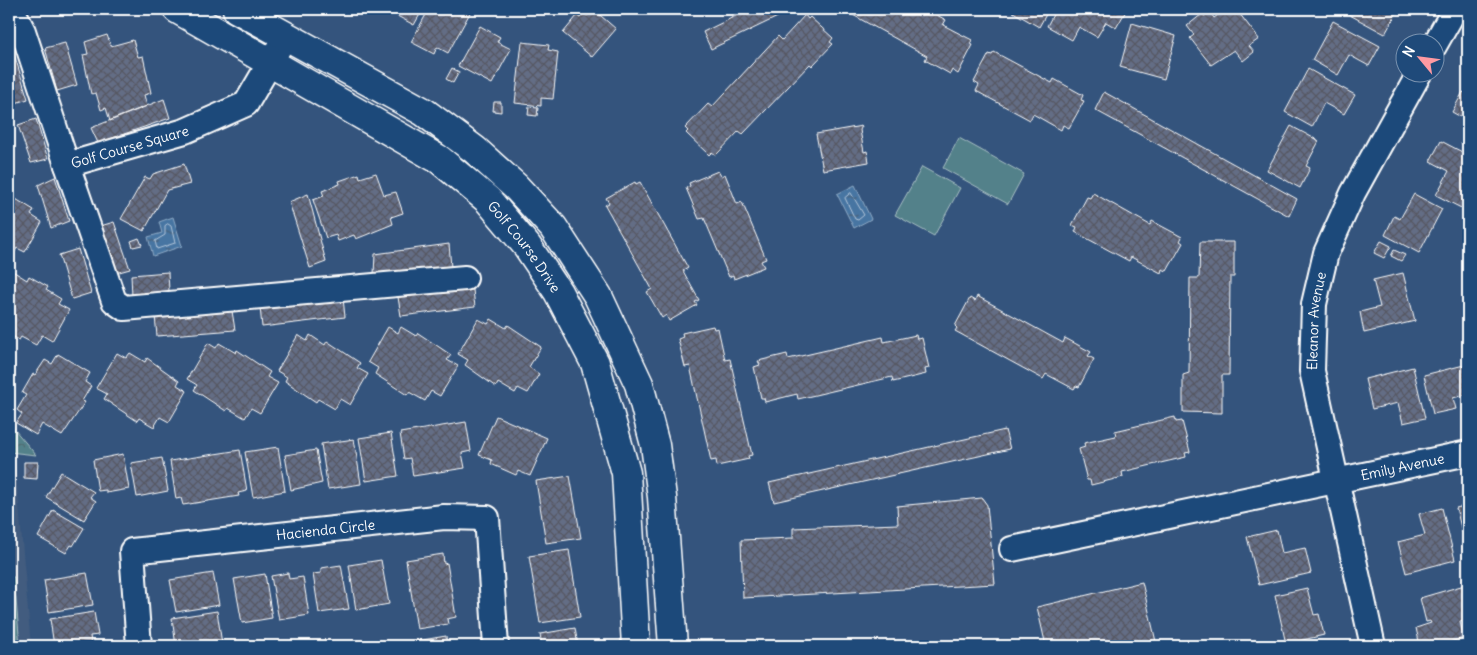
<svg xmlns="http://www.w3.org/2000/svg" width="1477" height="655" viewBox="0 0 1477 655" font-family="Delius,sans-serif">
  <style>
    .built { fill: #425c7f }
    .grass { fill: #53818a; stroke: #a9c0c4 }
    .forest { fill: url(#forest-crowns); stroke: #a9c0c4 }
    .water { fill: url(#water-ripples); stroke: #90acc7 }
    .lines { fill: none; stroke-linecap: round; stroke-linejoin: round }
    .shore { stroke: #b5c7da; stroke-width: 1 }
    .building { fill: url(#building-cross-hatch); stroke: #fff }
    .street-casing { stroke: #fff; stroke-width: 28 }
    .secondary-casing { stroke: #fff; stroke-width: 31 }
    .street { stroke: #1f4a7a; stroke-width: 24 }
    .secondary { stroke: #1f4a7a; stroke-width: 28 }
    .labels { text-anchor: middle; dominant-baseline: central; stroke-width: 4.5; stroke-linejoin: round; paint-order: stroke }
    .street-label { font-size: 14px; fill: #fff; stroke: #1f4a7a }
  </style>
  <defs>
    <pattern id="forest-crowns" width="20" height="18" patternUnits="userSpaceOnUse" patternTransform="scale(1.25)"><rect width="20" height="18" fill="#53818a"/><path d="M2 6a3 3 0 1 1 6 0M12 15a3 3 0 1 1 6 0" fill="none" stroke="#50696e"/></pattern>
    <pattern id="water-ripples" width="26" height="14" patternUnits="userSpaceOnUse" patternTransform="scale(1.25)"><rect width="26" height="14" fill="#4674a2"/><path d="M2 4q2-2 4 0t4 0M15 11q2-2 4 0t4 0" fill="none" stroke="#495e73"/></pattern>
    <pattern id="building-cross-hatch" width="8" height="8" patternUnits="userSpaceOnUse" patternTransform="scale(1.25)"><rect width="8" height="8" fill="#646d85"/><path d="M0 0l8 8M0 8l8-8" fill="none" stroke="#565963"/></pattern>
  </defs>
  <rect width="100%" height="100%" fill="#34547d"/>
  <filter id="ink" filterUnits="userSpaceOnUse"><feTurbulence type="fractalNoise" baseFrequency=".02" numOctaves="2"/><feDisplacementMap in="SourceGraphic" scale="10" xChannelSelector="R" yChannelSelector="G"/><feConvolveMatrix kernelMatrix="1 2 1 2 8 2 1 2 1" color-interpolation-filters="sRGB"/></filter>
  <g filter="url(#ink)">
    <path class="built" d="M9,436l5,11 17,199h-22z"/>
    <path class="grass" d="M959,138l65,36 -16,30 -65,-36z
      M922,167l38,21 -26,48 -39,-21z
      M9,577h5l6,69h-11z"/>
    <path class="forest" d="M9,397l5,32 22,26 -27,-3z"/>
    <path class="water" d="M855,185l16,34 -17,9 -17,-34z
      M173,217l9,29 -29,10 -5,-19 14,-4 -3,-11z"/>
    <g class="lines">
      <path class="shore" d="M851,193l13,22 -6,5 -3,-1 -10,-21z
        M168,224l3,2 4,17 -18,6 -2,-8 10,-6v-9z"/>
    </g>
    <path class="building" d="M384,9h39l-9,16z
      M429,9h38l4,2 -23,42 -11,-6 -3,7 -23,-12z
      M593,9l23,20 -24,28 -29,-24 14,-17 3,2 4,-5 3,3z
      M750,9h39l1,2 -79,38 -8,-17z
      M842,9h84l20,11 -3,5 29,15 -2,4 3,1 -15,29 -6,-4 -2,4 -25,-14 2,-4z
      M1014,9h35l-10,18 -26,-15z
      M1056,9h71l-11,19 -10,-6 -9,15 -18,-10 -7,13 -25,-14z
      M1226,9h10l23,30 -10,7 5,6 -11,9 -9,-11 -23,15 -21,-27 4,-3 -7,-9 15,-12 2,2 6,-4 4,6z
      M1351,9h35l10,5 -11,20 -37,-20z
      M805,15l3,4 2,-2 23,21 -3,4 3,2 -21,22 -2,-2 -67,70 -4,-3 -23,24 -4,-3 -3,3 -23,-22 2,-2 -3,-3 23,-24 4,3 66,-71 4,4z
      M1333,21l47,25 -11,20 -20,-11 -11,20 -26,-15z
      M1132,23l44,13 -12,43 -44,-12z
      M480,26l20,11 -3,5 14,7 -19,35 -34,-18z
      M107,35l4,11 22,-6 5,17 5,-1 8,37 -7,2 3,11 -37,15 -4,-13 -5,2 -5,-17 -5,1 -8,-39 5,-1 -3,-12z
      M522,42l27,3 -1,5 10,2 -5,47 -12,-1v8l-26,-3z
      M65,43l12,42 -20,6 -12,-43z
      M994,52l58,31 2,-4 29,16 -2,5 3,1 -15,27 -6,-3 -2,5 -28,-16 -3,6 -54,-29 3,-6 -5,-3 15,-28 3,1z
      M14,54l14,45 -19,6v-49z
      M452,68l7,4 -6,11 -7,-4z
      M1308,69l47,26 -11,19 -20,-11 -12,24 -27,-15z
      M1104,92l193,107 -8,17 -194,-106z
      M1463,92l5,3v26l-16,-9z
      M164,99l6,19 -72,25 -7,-15z
      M494,102h7v10l-8,-1z
      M529,107l9,1 -1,8 -9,-1z
      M36,119l12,40 -17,4 -13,-38z
      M862,126l-2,4 4,22 3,-1 2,11 -46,8 -7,-36z
      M1291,126l28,15 -13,25 4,2 -10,20 -33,-18z
      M1468,130v17l-7,-4z
      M1441,141l27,14v45l-5,9 -27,-14 13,-24 -19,-10z
      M184,164l6,20 -23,6 -23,41 -23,-12 24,-42 5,2 3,-5z
      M718,171l3,5 4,-2 12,30 5,-2 24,57 -5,2 3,6 -30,12 -1,-4 -4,2 -25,-59 -5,1 -13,-31 4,-2 -1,-3z
      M376,173l8,22 12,-3 7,21 -12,4 2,7 -37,15 -2,-4 -16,6 -2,-6 -10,3 -13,-38 11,-4 -2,-5 18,-7 -1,-3 20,-7 1,4z
      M55,177l14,44 -18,7 -13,-43z
      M635,182l1,2 4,-2 48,86 -5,3 16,29 -4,2 2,3 -28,16 -3,-6 -4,3 -15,-26 5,-3 -47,-84 4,-2 -3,-5z
      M1093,193l57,32 2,-4 30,16 -2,4 3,2 -16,28 -5,-2 -1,4 -30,-16 -2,4 -54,-29 2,-5 -5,-2 15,-28 3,1z
      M308,194l18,68 -16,6 -21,-66z
      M1414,194l28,15 -23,44 -34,-18 9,-19 6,3z
      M9,195l25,15 -3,5 11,7 -17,30 -8,-4 -6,10 -2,-1z
      M114,222l16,47 -18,5 -15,-47z
      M139,238l3,7 -9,2 -2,-6z
      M1381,241l10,5 -7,12 -10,-5z
      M1200,242h34v35h-4l-1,98h-7v38l-39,-1v-37l6,-2 1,-95h9z
      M449,244l2,23 -77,7 1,-20z
      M78,249l13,44 -19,6 -13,-44z
      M1394,250l11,5 -4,6 -10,-5z
      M11,270l16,10 2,-4 19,11 -2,3 15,9 -3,5 11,6 -17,31 -10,-6 -6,10 -15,-8 -2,3 -10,-6v-60z
      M168,272l1,19 -37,5 -1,-21z
      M1403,273l12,48 -51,12 -4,-21 20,-5 -7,-27z
      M473,290l2,17 -74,9 -3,-19z
      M977,296l86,47 2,-5 26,14 -3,4 6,3 -15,28 -3,-1 -2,3 -28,-15 -3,5 -88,-48 2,-3 -2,-2 15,-28 5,3z
      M343,298l2,19 -83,10 -2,-20z
      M232,311l3,19 -78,6 -2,-20z
      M478,319l10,5 3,-5 15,9 2,-3 33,22 -12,20 10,7 -11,19 -10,-5 -3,5 -17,-10 -2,4 -31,-22 3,-5 -10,-6z
      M713,326l1,3 4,-1 7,32 5,-1 22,96 -4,1 1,3 -32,7 -1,-6 -5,1 -21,-95 -5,1 -7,-28 5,-2 -1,-4z
      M388,327l10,6 3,-6 15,9 2,-3 33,22 -4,5 11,6 -18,30 -9,-5 -6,10 -16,-9 -2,3 -32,-21 3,-6 -10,-6z
      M298,335l9,6 3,-6 15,10 2,-4 33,22 -3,5 11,6 -18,31 -10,-6 -5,10 -17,-10 -2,3 -31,-21 2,-4 -10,-6z
      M916,335l1,4 5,-1 7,30 -4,1 1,5 -33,8 -1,-5 -94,22 -1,-5 -32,8 -1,-4h-3l-7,-31 6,-2 -2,-4 29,-7 1,5 95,-22 1,5z
      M208,343l8,5 3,-5 17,10 1,-3 33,22 -3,5 11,6 -18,30 -9,-5 -6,10 -17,-10 -2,3 -32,-21 3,-5 -10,-6z
      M117,353l9,5 4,-5 15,9 2,-4 32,23 -2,4 10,6 -18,31 -9,-5 -6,10 -15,-9 -2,3 -33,-22 3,-5 -11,-6z
      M58,354l32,19 -5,9 6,4 -9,15 3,1 -23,34 -20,-12 -6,11 -20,-12 6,-9 -5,-4 9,-15 -4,-2 11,-19 2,1 10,-15 7,4z
      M1468,364v30l-15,4 3,11 -23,5 -9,-39z
      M1413,367l12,51 -22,5 -5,-20 -26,6 -7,-30z
      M496,416l51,22 -17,38 -12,-5 -2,4 -25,-11 1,-4 -13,-5z
      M1175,417l1,5 6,-1 8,31 -5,1 1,4 -64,15 1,5 -32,8 -1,-5h-3l-8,-31 6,-2 -1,-4 32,-7 -1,-5z
      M466,422l5,29 -9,2 3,15 -52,8 -3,-18 -6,1 -4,-26z
      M1005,430l5,19 -236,53 -5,-19z
      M391,433l7,43 -32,5 -7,-43z
      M354,439l7,45 -33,5 -7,-45z
      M278,447l7,44 -32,6 -8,-45z
      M240,450l7,41 -9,2 1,3 -56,9 -2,-7 -5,1 -6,-38z
      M316,450l6,33 -31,7 -6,-35z
      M123,454l6,35 -23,4v-3l-8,1 -5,-31z
      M162,458l6,33 -31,6 -6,-34z
      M24,462h14l-1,17 -13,-1z
      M61,472l33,20 -4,5 6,4 -12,19 -38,-23z
      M570,476l11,62 -35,5 -10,-62z
      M982,498l5,7 8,79 -252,14 -2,-58 52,-2v-10l105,-4 -1,-18z
      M1468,505v42h-2l-10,-39z
      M1442,508l13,52 -49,13 -8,-31 27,-7 -6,-21z
      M53,510l31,18 -11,18 -2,-1 -5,8 -28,-16z
      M1277,530l5,23 23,-5 6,25 -52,12 -12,-48z
      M569,550l11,67 -40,6 -11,-67z
      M443,554l1,10 3,-1 9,54 -9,2 1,5 -31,5 -11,-69z
      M381,560l8,44 -33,6 -7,-45z
      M341,565l8,44 -30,4 -6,-39 8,-1v-5z
      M87,573l6,32 -44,7 -5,-32z
      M213,573l6,32 -43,7 -6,-32z
      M288,573l1,6 14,-2 6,38 -30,5 -8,-44z
      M265,574l7,44 -30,5 -8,-44z
      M1142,582l15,64h-111l-9,-39z
      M1468,584v36l-8,2 4,16 -29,8h-15l-4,-18 15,-5 -1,-2 -4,1 -6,-24z
      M1307,588l7,27 5,-1 5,21 -38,9 -11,-49z
      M217,611l5,33 -46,2 -4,-28z
      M94,612l4,23 -8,1 1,6 -37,4 -4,-27z
      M575,628l3,18h-36l-2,-12z
      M446,636l1,10 10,-2v2h-46v-4z
      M349,643l1,3h-19z"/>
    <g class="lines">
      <defs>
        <g id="street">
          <path id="s1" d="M12,9l11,22 44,134 118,-34 61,-27 39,-67"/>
          <path d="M1434,46l21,-37"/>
          <path d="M67,165l47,136 10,7 341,-30"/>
          <path id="s2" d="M1012,549l456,-96"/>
          <path id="s3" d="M139,646l-7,-95 312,-34 43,1 9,128"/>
          <path id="s4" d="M1373,646l-61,-275 2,-67 12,-51 27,-60 67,-121"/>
        </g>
        <g id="secondary">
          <path id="s5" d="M177,9l263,151 48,40 39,46 31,46 37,71 31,110 10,173"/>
          <path d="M237,9l187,103 51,38 41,37 37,40 45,69 41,88 16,61 7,52 11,149"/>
        </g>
      </defs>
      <use href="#street" class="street-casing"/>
      <use href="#secondary" class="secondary-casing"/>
      <use href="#street" class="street"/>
      <use href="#secondary" class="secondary"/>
    </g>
  </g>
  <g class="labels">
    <g class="street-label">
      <text stroke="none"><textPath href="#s1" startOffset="231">Golf Course Square</textPath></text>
      <text stroke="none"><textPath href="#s5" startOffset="425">Golf Course Drive</textPath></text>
      <text stroke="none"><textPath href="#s4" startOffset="332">Eleanor Avenue</textPath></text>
      <text stroke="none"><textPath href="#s2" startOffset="399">Emily Avenue</textPath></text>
      <text stroke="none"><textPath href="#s3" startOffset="290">Hacienda Circle</textPath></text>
    </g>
  </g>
  <rect width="1477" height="655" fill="none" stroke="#1f4a7a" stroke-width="30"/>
  <rect x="15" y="15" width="1447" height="625" fill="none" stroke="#fff" stroke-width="2" filter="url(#ink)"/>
  <g transform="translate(1420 58) rotate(299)"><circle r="24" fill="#1f4a7a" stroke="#7992af"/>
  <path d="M0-4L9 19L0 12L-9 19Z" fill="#ff9aa2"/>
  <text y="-8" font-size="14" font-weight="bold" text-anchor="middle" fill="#ffffff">N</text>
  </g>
</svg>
